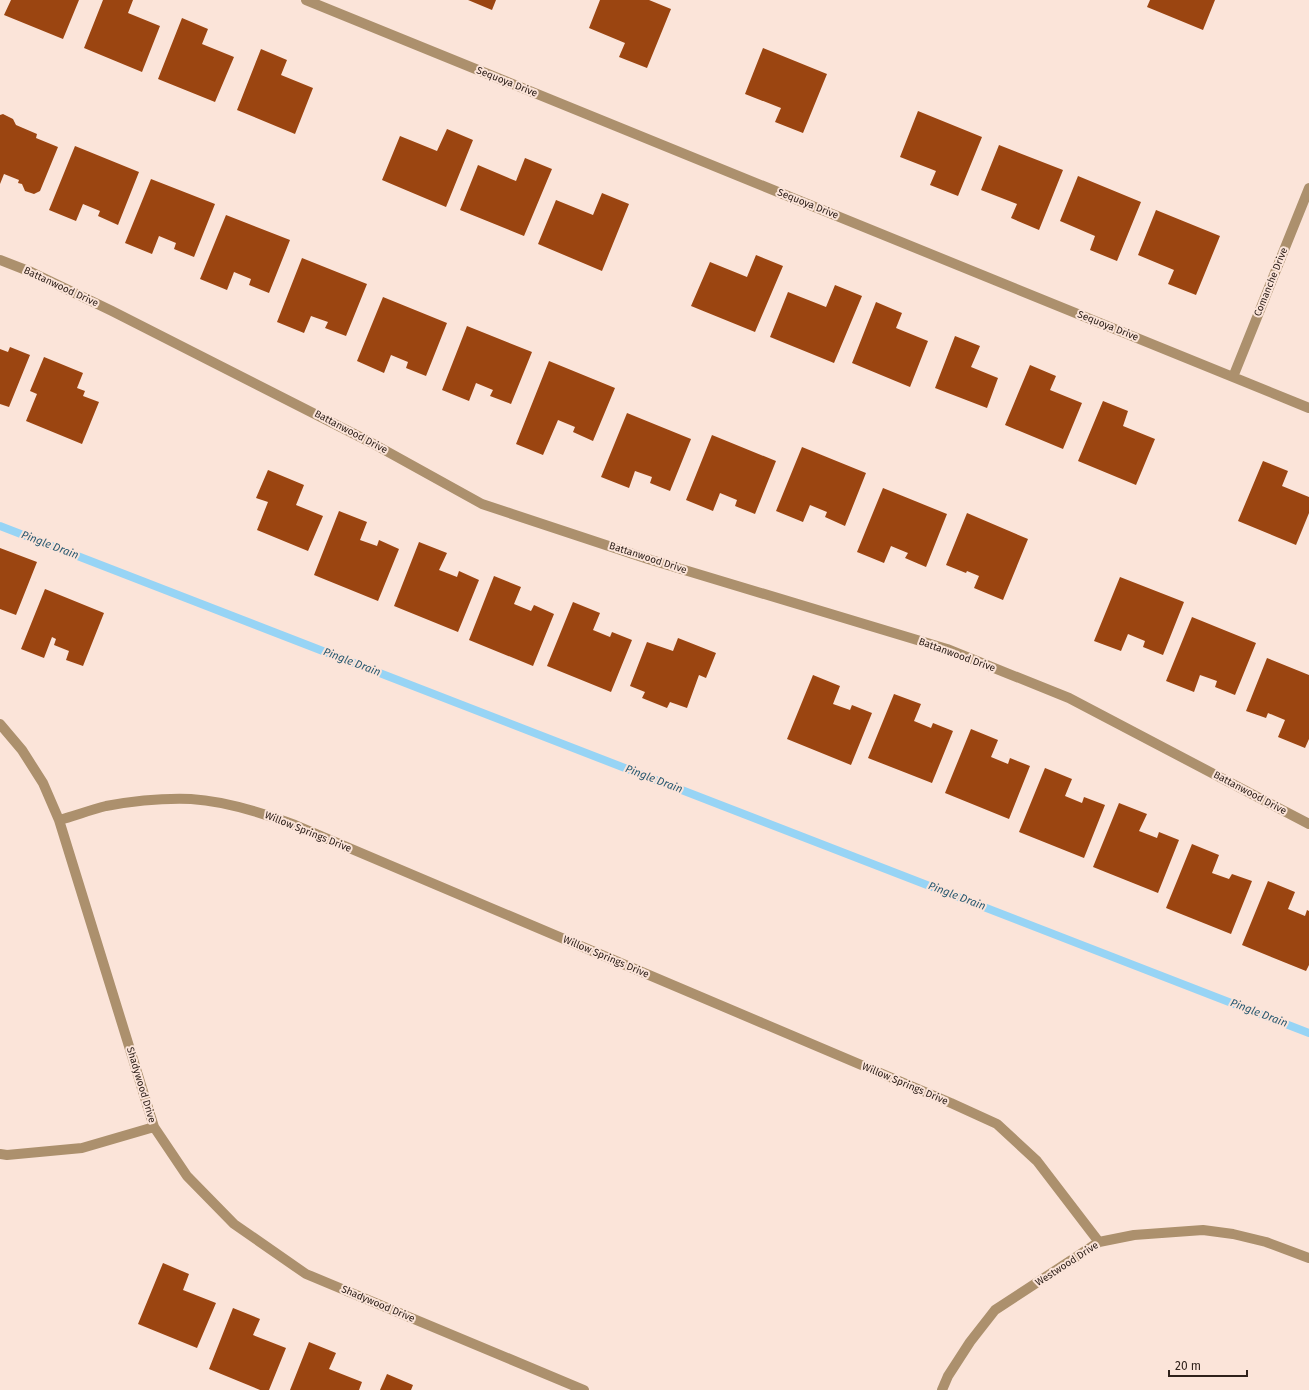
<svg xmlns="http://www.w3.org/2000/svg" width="1309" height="1390" viewBox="0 0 1309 1390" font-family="'Fira Sans',sans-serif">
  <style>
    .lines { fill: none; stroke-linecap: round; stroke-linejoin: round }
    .stream { stroke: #97d4f5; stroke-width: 8 }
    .building { fill: #9b4511 }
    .minor { stroke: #ac906d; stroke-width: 10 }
    .labels { text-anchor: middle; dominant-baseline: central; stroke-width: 4; stroke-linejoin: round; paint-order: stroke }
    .street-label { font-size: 10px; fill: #2f211b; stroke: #fbe4d9 }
    .water-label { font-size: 11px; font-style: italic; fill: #2c5b72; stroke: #fbe4d9 }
  </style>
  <rect width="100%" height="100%" fill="#fbe4d9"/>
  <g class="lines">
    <path class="stream" d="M0,526l1309,507"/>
  </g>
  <path class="building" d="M11,0h68l-16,39 -59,-24z
    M103,0h30l-5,13 32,13 -18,46 -58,-24z
    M468,0h28l-4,10z
    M600,0h49l22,9 -24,59 -28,-11 6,-14 -36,-15z
    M1150,0h65l-12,30 -56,-23z
    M182,18l26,11 -6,15 32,13 -19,45 -57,-23z
    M763,48l64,26 -24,59 -28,-11 6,-14 -36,-14z
    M261,49l26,11 -6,15 32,13 -18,46 -58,-24z
    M918,111l64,26 -24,59 -28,-11 6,-14 -36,-14z
    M3,114l10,5 3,6 21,9 -1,4 22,9 -18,44 -6,3 -9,-3 -3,-7 -4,-1 1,-3 -15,-6 -4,10v-69z
    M447,129l26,11 -27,67 -64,-27 18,-44 37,15z
    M999,145l64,25 -24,60 -28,-12 6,-14 -36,-14z
    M75,146l64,26 -21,53 -20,-9 2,-5 -17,-7 -7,17 -27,-11z
    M525,158l27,11 -28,67 -64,-26 18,-45 38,16z
    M1078,176l63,26 -24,59 -27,-11 5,-14 -35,-15z
    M151,179l64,25 -21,53 -20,-8 2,-6 -17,-7 -7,18 -27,-11z
    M602,193l27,11 -27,67 -64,-27 18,-44 37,15z
    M1156,210l64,26 -24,59 -28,-11 6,-14 -36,-15z
    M226,215l64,25 -21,53 -20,-8 2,-6 -17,-7 -7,18 -27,-11z
    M756,255l27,11 -28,66 -64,-26 19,-44 37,15z
    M302,258l65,26 -21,52 -21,-8 3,-6 -17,-6 -7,17 -27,-11z
    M835,285l27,11 -28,67 -64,-26 18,-45 38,15z
    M383,297l64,26 -21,53 -20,-8 2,-6 -17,-7 -7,18 -27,-12z
    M876,302l26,11 -6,15 32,13 -18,46 -58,-24z
    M467,326l65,26 -21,52 -21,-8 3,-6 -17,-7 -7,18 -27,-11z
    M955,336l25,10 -9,21 27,11 -11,30 -52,-20z
    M10,347l20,8 -21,52 -9,-3v-55l8,3z
    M44,357l39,16 -6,15 8,3 -2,5 16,6 -17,42 -56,-23 11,-27 -7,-3z
    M549,361l66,27 -22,53 -20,-9 2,-5 -17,-7 -15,35 -27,-11z
    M1030,365l26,11 -6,14 32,13 -19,46 -58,-24z
    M1103,401l25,10 -5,15 32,13 -19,46 -58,-24z
    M627,413l64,26 -21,52 -20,-8 2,-6 -17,-6 -6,17 -28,-11z
    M712,435l64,26 -21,53 -20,-8 2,-6 -17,-7 -7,18 -27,-11z
    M802,447l64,26 -21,53 -20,-9 2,-5 -17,-7 -7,17 -27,-11z
    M1263,461l25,10 -6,15 27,11v16l-13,32 -58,-24z
    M268,470l36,15 -8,20 27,11 -15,35 -51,-21 11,-28 -12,-4z
    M883,488l64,26 -21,53 -21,-9 3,-5 -17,-7 -7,17 -27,-11z
    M339,511l28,11 -7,18 17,6 2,-6 20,9 -21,52 -64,-26z
    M967,513l61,26 -25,61 -29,-12 5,-12 -12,-5 -1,2 -20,-8z
    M419,542l28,11 -8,17 18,7 2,-6 20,9 -21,52 -64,-26z
    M0,548l37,14 -21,53 -16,-6z
    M494,576l27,11 -7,17 17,7 3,-6 20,9 -21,52 -64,-26z
    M1120,577l64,25 -21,53 -20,-8 2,-6 -17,-7 -7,17 -27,-10z
    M45,589l59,24 -21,53 -17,-6 3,-9 -15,-6 2,-6 -4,-2 -8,21 -23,-9z
    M573,602l27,11 -7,17 17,7 2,-5 20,8 -21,52 -64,-26z
    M1192,617l64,26 -21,52 -20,-8 2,-6 -17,-6 -6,17 -28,-11z
    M678,638l38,15 -10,25 -7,-3 -12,33 -17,-6 -3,6 -25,-10 3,-6 -15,-6 17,-44 26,9z
    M1267,658l42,17v64l-4,9 -27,-11 7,-17 -17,-7 -2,5 -20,-7z
    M813,675l27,11 -7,18 17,6 2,-5 20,8 -21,52 -64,-26z
    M894,694l27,10 -7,17 17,7 2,-5 20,8 -21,52 -64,-25z
    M971,729l27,11 -7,17 17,7 2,-6 20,8 -21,53 -64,-26z
    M1045,768l27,11 -7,17 17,7 2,-6 21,8 -21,53 -65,-26z
    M1119,803l28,11 -8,17 18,7 2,-6 20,8 -21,53 -65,-26z
    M1192,844l27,11 -7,18 17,6 3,-5 20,7 -21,53 -65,-26z
    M1268,881l27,11 -7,17 17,7 2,-6 2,1v54l-3,6 -64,-26z
    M163,1263l26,11 -6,16 33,13 -19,45 -59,-24z
    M233,1308l27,11 -7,16 33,13 -17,42h-9l-51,-21z
    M309,1342l27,11 -7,16 33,13 -3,8h-69z
    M387,1374l26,11 -2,5h-31z"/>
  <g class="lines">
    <path class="minor" d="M306,0l1003,408
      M0,260l31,12 81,39 258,131 112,62 166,55 299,90 122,49 240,126
      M1233,377l76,-189
      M0,724l22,26 21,33 16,37 95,307 33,49 47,48 72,50 278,116
      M59,820c15,-4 31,-10 47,-14 27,-5 57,-8 85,-7 35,2 72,14 104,26l656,278 46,21 40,37 62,81
      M0,1154l7,1 75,-7 72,-21
      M942,1390l6,-14 22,-34 25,-32 104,-68 35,-7 69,-5 30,4 33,8 43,16"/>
  </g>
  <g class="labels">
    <g class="street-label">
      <text transform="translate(507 82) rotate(22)">Sequoya Drive</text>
      <text transform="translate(808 204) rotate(22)">Sequoya Drive</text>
      <text transform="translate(1271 282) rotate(-68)">Comanche Drive</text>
      <text transform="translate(61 287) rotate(25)">Battanwood Drive</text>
      <text transform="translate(1108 326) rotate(22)">Sequoya Drive</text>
      <text transform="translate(351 432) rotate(28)">Battanwood Drive</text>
      <text transform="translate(648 558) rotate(18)">Battanwood Drive</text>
      <text transform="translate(957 655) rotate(20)">Battanwood Drive</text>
      <text transform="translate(1250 793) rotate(28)">Battanwood Drive</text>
      <text transform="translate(308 832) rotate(22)">Willow Springs Drive</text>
      <text transform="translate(606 957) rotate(23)">Willow Springs Drive</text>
      <text transform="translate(905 1084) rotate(23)">Willow Springs Drive</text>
      <text transform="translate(141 1085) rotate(73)">Shadywood Drive</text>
      <text transform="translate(1067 1264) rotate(-33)">Westwood Drive</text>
      <text transform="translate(378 1304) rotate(23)">Shadywood Drive</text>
    </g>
    <g class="water-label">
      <text transform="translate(50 545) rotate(21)">Pingle Drain</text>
      <text transform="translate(352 662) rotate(21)">Pingle Drain</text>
      <text transform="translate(654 779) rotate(21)">Pingle Drain</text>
      <text transform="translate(957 896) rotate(21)">Pingle Drain</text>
      <text transform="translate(1259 1013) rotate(21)">Pingle Drain</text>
    </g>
  </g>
  <path d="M1169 1370v6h78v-6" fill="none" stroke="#2f211b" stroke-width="2"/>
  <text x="1175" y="1370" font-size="12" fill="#2f211b" stroke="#fbe4d9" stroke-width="3" paint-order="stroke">20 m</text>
</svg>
